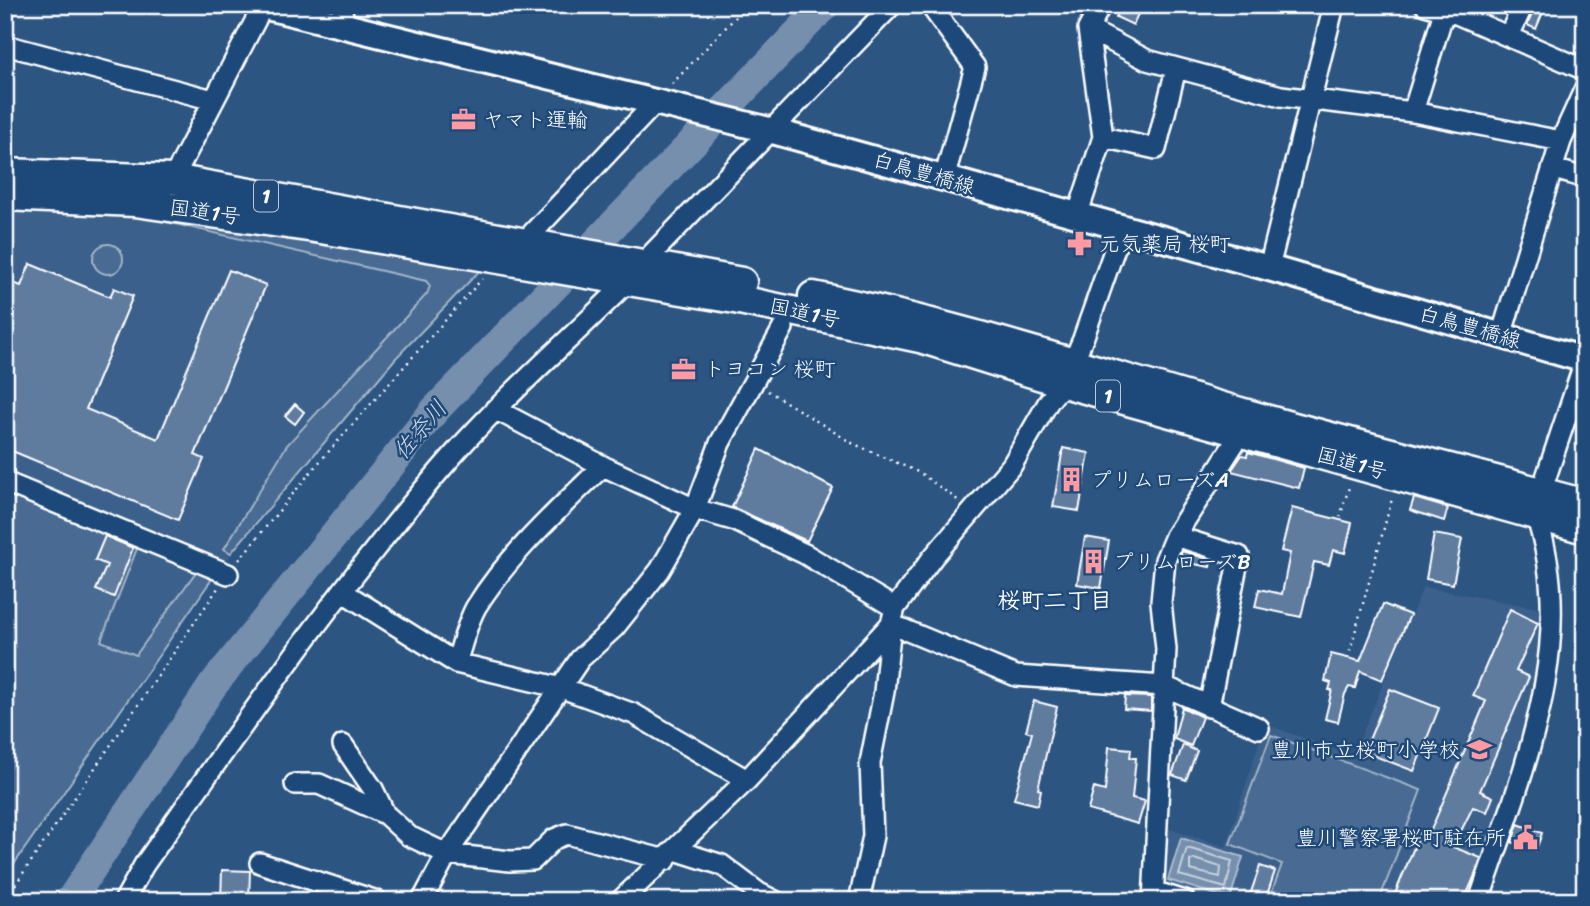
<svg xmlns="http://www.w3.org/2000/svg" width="1590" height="906" viewBox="0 0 1590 906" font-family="Sriracha,'Klee One',sans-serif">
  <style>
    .built { fill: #3b618b }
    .green { fill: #486b92; stroke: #a4b5c8; stroke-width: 2 }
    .water { fill: #748fad; stroke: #acbcce; stroke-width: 2 }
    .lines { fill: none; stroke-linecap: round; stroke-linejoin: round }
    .shore { stroke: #c7d2de; stroke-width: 2 }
    .river { stroke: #748fad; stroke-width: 30 }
    .building { fill: #5e7c9f; stroke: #fff; stroke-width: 2 }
    .minor-casing { stroke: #fff; stroke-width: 24 }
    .major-casing { stroke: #fff; stroke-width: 30 }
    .highway-casing { stroke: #fff; stroke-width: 33 }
    .path { stroke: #fff; stroke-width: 2.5; stroke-dasharray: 2 5; stroke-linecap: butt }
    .minor { stroke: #1f4a7a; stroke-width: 19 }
    .major { stroke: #1f4a7a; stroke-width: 24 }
    .highway { stroke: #1f4a7a; stroke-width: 28 }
    .labels { text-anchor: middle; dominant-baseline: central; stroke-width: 5; stroke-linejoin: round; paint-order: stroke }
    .shield { fill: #1f4a7a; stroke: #bcc9d7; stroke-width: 2 }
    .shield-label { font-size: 19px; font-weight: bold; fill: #fff }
    .poi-label { font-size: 21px; fill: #fff; stroke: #1f4a7a; text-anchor: start }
    .street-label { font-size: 21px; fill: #fff; stroke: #1f4a7a }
    .water-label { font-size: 23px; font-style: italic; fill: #d5dde6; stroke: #1f4a7a }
    .neighbourhood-label { font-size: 23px; font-weight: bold; fill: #fff; stroke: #1f4a7a }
  </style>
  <rect width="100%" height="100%" fill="#2c5582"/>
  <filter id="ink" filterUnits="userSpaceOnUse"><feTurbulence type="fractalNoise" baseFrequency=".0143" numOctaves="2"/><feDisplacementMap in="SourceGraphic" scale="14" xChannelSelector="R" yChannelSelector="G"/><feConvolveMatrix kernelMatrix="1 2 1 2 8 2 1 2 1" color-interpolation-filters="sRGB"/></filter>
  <g filter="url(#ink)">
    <path class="built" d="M5,203l101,3 381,59 -92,95 -88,101 -89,110 -213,306z
      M1423,587l121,22 -12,91 -63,201h-273l-39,-12 3,-63 66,21 39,-123 88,32z"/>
    <path class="green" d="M149,218l336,47 -90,94 -164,194 -7,-4 63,-104 140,-151 3,-8 -4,-5z
      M93 259a15 15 0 1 1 30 0a15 15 0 1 1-30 0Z
      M5,492l133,54 -37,95 35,14 62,-86 16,7 -209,301z
      M1271,735l150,55 -42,111h-99l-10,-4 12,-33 -52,-20z"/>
    <path class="water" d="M1181,838l62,19 -13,42 -62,-19z"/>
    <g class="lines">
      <path class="shore" d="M1187,848l45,13 -6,27 -47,-13z
        M1194,859l27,8 -1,10 -30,-7v-9z"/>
      <path class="river" d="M70,901l143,-216 222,-275 390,-405"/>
    </g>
    <path class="building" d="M1121,5h21l-9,20 -17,-8z
      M1535,8l8,4 -7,17 -9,-4z
      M30,264l80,33 4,-9 19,8 -47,113 72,30 71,-169 37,15 -71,170 9,4 -26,61 -173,-72v-168l16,6z
      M295,404l9,8 -9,12 -10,-8z
      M1063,448l26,5 -10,58 -26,-4z
      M759,449l74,39 -26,53 -75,-34z
      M1248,452l56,16 -5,20 -68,-17 11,-16 5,1z
      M1414,498l34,10 -4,13 -34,-11z
      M1292,508l60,15 -7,30 -12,-3 -4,15 -15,-3 -13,55 -46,-10 4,-18 23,5 8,-41 -9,-2z
      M1434,534l28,5 -9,45 -27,-5z
      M105,536l28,12 -19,49 -18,-7 11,-25 -12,-5z
      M1085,537l24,4 -8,47 -24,-4z
      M1182,551l29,9 -1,7 -32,-6z
      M1383,604l27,11 -28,65 -22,-9 -5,17 -6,-1 -4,7 -7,28 -13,-3 7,-29h-3l2,-7 -6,-2 6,-27 29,7z
      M1510,609l28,14 -22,48 13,6 -49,114 13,6 -6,15 -14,-5 -20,40 28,11 -3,10 -14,33h-72l28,-68 8,4 58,-136 -13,-5z
      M1390,689l49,19 -25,63 -50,-19z
      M1125,696l26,1v14l-27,-2z
      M1034,701l23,6 -19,82 3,1 -3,15 -24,-6 18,-66 -6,-2z
      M1182,707l20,10 -11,29 -17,-7z
      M1183,745l14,6 -11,29 -14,-5z
      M1109,747l22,2 -1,9h6l-4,40 13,3 -7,23 -50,-14 6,-22 11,3z
      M1518,824l24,9 -6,17 -24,-8z
      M1260,866l15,5 -10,30h-17z
      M222,870l28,1 -1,30h-28z"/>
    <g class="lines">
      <defs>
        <path id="minor" d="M341,5l4,22
          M930,5l45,62 -31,112
          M1425,5l34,10 126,55
          M1088,29l59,31 134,36 132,16 148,29
          M1509,36l14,-31
          M5,45l208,55
          M1413,112l33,-107
          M1103,137l53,12 20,-80
          M1554,169l31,9
          M173,179l90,-173
          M1077,216l26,-79 -15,-108 13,-24
          M524,242l131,-139
          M644,262l248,-257
          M1269,268l65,-263
          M1501,336l60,-195 24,-53
          M495,409l108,57 92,43 38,11 72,34 90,54
          M5,482l223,92
          M1541,492l44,-131
          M1175,536l64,20 -30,151
          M343,592l113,71 106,25 72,26 113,66
          M456,663c6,-18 11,-40 20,-56 33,-53 83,-98 127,-141
          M343,745l30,44 12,25
          M295,784h24l66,30 24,22 38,18 63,7 23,-1 21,-21 13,-5 99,26
          M675,850l47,15 37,28 16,8
          M260,863l117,38
          M1156,892l29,9
          M5,898l3,3
          M124,901l20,-36c99,-140 197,-282 310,-411 54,-61 116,-114 173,-172
          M422,901l25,-47 133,-195 34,-31 46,-58 35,-61 25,-66 63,-115
          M620,901l127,-121 144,-156 4,-16 38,-51 79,-92 37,-64 15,-18 19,-44 39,-111
          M859,901l14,-65 -3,-73 14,-71 7,-68 125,52 148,10 95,42
          M1153,901l13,-252 -5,-47 4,-42 10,-24 66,-103
          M1479,901c41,-123 102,-259 56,-388"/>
        <path id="major" d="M259,5l510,125 500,138 316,92"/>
        <path id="highway" d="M5,173l168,6 569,103
          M5,196l130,6 180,26 420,71 185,39 144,45 521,146
          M813,296c148,29 289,77 434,118 112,32 225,59 338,90"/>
      </defs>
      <use href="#minor" class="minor-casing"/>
      <use href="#major" class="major-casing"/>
      <use href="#highway" class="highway-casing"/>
      <path class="path" d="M1580,48l5,-13
        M672,84l75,-79
        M768,391l84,52 68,30 39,28
        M1340,517l9,-30
        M239,560l75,-92 168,-189
        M1348,658l44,-159
        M15,885l203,-297"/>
      <use href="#minor" class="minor"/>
      <use href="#major" class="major"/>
      <use href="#highway" class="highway"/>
    </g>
  </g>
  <defs>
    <symbol id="office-bare" viewBox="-9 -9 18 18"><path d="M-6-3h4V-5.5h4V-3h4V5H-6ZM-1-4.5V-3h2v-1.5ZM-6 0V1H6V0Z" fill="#ff9aa2" stroke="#1f4a7a" stroke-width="2.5" paint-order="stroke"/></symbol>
    <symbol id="pharmacy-bare" viewBox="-9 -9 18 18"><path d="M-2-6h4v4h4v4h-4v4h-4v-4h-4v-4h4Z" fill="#ff9aa2" stroke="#1f4a7a" stroke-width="2.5" paint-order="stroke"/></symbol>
    <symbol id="building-bare" viewBox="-9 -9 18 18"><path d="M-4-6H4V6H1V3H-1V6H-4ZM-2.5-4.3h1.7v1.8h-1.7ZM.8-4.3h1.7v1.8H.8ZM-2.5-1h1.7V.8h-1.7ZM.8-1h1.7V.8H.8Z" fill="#ff9aa2" stroke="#1f4a7a" stroke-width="2.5" paint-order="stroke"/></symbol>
    <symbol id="school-bare" viewBox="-9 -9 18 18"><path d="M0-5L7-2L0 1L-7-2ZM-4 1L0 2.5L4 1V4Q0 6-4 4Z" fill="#ff9aa2" stroke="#1f4a7a" stroke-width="2.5" paint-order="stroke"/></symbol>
    <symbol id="civic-bare" viewBox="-9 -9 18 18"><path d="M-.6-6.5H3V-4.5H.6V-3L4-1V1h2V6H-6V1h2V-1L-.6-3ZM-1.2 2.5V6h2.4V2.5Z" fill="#ff9aa2" stroke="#1f4a7a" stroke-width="2.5" paint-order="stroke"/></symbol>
  </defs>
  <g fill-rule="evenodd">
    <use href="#office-bare" x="446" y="102" width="35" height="35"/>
    <use href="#pharmacy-bare" x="1062" y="226" width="35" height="35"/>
    <use href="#office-bare" x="666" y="352" width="35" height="35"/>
    <use href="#building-bare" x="1054" y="462" width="35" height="35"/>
    <use href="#building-bare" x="1076" y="544" width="35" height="35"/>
    <use href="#school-bare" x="1462" y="732" width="35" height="35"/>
    <use href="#civic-bare" x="1508" y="820" width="35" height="35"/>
  </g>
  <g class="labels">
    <g class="shield">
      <rect x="254" y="180.5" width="24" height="31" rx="5"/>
      <rect x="1096" y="380.5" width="24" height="31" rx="5"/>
    </g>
    <g class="shield-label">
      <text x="266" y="196">1</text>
      <text x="1108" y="396">1</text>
    </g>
    <g class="poi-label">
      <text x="483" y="120">ヤマト運輸</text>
      <text x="1099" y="244">元気薬局 桜町</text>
      <text x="704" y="369">トヨコン 桜町</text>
      <text x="1091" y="480">プリムローズA</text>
      <text x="1113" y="562">プリムローズB</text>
      <text x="1460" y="750" text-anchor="end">豊川市立桜町小学校</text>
      <text x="1506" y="838" text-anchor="end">豊川警察署桜町駐在所</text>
    </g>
    <g class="street-label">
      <text transform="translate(924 173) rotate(16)">白鳥豊橋線</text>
      <text transform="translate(205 212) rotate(8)">国道1号</text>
      <text transform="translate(805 313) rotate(12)">国道1号</text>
      <text transform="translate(1470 327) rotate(16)">白鳥豊橋線</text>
      <text transform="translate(1352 463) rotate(15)">国道1号</text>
    </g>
    <g class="water-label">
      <text transform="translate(420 430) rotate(-50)">佐奈川</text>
    </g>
    <g class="neighbourhood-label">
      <text x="1055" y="600">桜町二丁目</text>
    </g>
  </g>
  <rect width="1590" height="906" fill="none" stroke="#1f4a7a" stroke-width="28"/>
  <rect x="14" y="14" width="1562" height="878" fill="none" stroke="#fff" stroke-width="2.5" filter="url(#ink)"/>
</svg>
